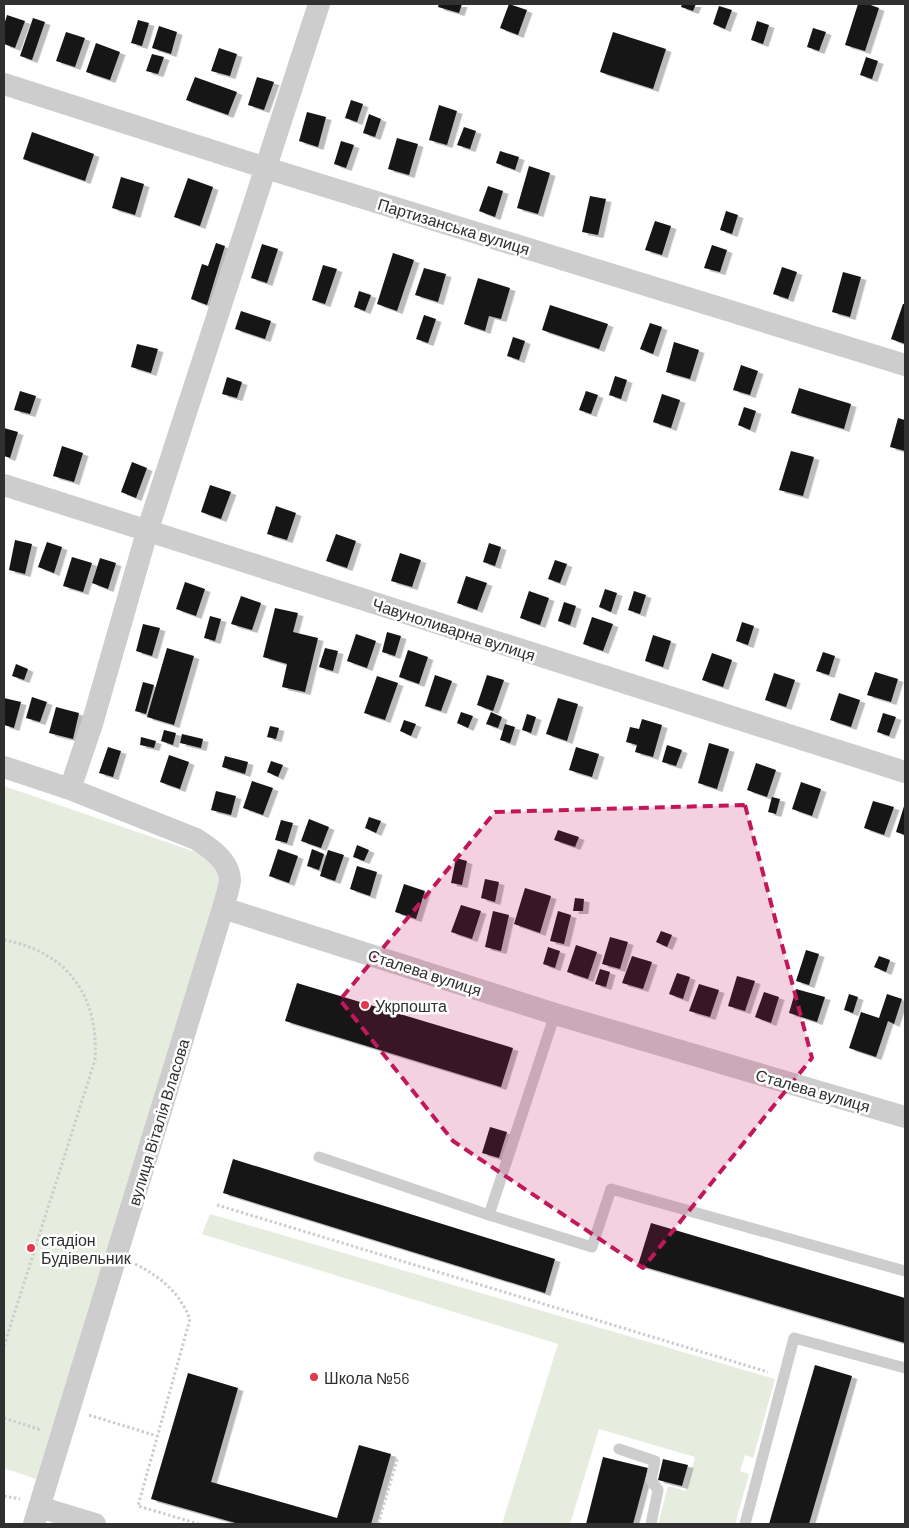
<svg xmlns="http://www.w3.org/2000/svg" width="909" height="1528" viewBox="0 0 909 1528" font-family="Barlow,sans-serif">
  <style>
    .green { fill: #e6ecde }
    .building { fill: #171717; filter: url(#shadow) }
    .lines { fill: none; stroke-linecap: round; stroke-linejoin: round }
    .path { stroke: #cdcdcd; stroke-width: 3; stroke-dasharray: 2.5 2.5; stroke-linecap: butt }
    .service { stroke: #cdcdcd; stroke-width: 11 }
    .minor { stroke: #cdcdcd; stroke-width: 22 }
    .marked { fill: #c2185b; fill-opacity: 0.2; stroke: #c2185b; stroke-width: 4; stroke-dasharray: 10 6; stroke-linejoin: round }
    .poi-dot { fill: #df394c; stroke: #fff; stroke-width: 2 }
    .labels { text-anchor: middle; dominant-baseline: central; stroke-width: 5; stroke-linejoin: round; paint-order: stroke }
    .street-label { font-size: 16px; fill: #303030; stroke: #fff }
    .poi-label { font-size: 16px; fill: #303030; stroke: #fff; text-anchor: start }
  </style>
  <defs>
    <filter id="shadow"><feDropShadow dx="5.5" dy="3" stdDeviation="0" flood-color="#0004"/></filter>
  </defs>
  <rect width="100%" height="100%" fill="#fff"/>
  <path class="green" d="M4,786l194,67 16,13 7,14 -66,220 -119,379 -32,-11z
    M210,1214l565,165 -22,79 -8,-3 -5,16 9,3 -14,50h-77l10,-38 18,5 9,-34 -96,-28 -29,95h-68l56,-180 -356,-110z"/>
  <path class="building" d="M439,4h23l-3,9 -21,-6z
    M509,4l18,6 -9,25 -18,-7z
    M682,4h14l-3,7 -12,-4z
    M858,4h10l11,4 -14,43 -20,-6z
    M719,6l13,4 -7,19 -12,-5z
    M7,15l18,6 -10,27 -11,-4v-19z
    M33,18l12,4 -13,38 -12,-4z
    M138,20l11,3 -7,23 -11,-3z
    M757,21l12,4 -6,19 -12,-4z
    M159,26l18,6 -6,22 -19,-6z
    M813,28l13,4 -7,19 -12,-4z
    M66,32l19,6 -10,29 -19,-6z
    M613,32l53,17 -13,40 -53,-17z
    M96,43l24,9 -10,28 -24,-8z
    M219,48l18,6 -7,22 -19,-5z
    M152,54l12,3 -6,17 -12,-3z
    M866,57l12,4 -6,18 -12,-4z
    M195,77l42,15 -9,23 -42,-15z
    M257,77l17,5 -10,28 -16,-5z
    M351,100l12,4 -6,18 -12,-4z
    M439,105l18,6 -10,34 -18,-5z
    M307,112l19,5 -8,30 -19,-6z
    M369,114l12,5 -6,18 -12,-4z
    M464,127l12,4 -6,18 -13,-4z
    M32,132l62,22 -9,27 -62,-22z
    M397,138l21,6 -9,31 -21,-6z
    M341,141l13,4 -8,23 -12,-4z
    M500,151l19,6 -4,13 -19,-7z
    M529,166l21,7 -12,41 -21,-6z
    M121,177l23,7 -9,31 -23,-7z
    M188,178l25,9 -13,39 -26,-9z
    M488,186l15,5 -8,26 -16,-6z
    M590,196l16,3 -8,36 -16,-3z
    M726,211l12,4 -6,19 -12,-4z
    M655,221l16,5 -9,29 -17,-5z
    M216,243l9,3 -18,59 -16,-6 11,-35 6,2z
    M262,244l16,5 -11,34 -16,-5z
    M712,245l15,5 -7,22 -16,-4z
    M393,253l21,7 -17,51 -20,-7z
    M323,265l14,4 -12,35 -13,-4z
    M782,267l15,5 -9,27 -15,-5z
    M424,268l22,6 -8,28 -23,-7z
    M843,272l18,5 -11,40 -18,-5z
    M478,278l32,10 -9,31 -12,-3 -4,15 -21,-7z
    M359,291l12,4 -6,16 -11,-4z
    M903,304h2v40l-14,-5z
    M550,305l58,19 -9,25 -57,-19z
    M241,311l30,10 -6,18 -30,-10z
    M424,315l12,4 -8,24 -12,-4z
    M650,323l12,4 -9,27 -13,-5z
    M513,337l12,4 -6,19 -12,-4z
    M674,342l25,8 -9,29 -24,-7z
    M137,344l21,5 -7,24 -20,-6z
    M741,365l17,6 -8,24 -17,-5z
    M615,376l12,4 -6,19 -12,-4z
    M227,377l15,5 -5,16 -15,-4z
    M799,388l52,16 -7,25 -53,-16z
    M20,391l16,5 -6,18 -16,-4z
    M586,391l12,4 -7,19 -12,-4z
    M662,394l18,6 -9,28 -18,-6z
    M744,407l12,4 -6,19 -12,-5z
    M898,418l7,2v31l-15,-4z
    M4,428l14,4 -8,26 -6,-2z
    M62,446l21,7 -9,29 -21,-6z
    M791,451l23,6 -11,39 -24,-6z
    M132,462l15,6 -11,30 -15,-6z
    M210,485l21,7 -10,27 -20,-7z
    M276,506l20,7 -9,27 -20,-6z
    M336,534l20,7 -9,27 -21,-7z
    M15,540l17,4 -7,30 -16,-4z
    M47,542l15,5 -8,26 -16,-6z
    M489,543l12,4 -6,19 -12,-4z
    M400,553l21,7 -9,27 -21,-6z
    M72,557l20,6 -9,29 -20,-6z
    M100,558l16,5 -8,26 -16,-6z
    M555,560l12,4 -7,19 -12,-4z
    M466,576l21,7 -10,27 -20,-7z
    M185,582l20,7 -9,27 -20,-7z
    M605,589l12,4 -6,19 -12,-5z
    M529,591l20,7 -9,27 -20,-7z
    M634,591l12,4 -6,19 -12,-4z
    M241,596l20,7 -9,27 -21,-6z
    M564,602l12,4 -6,19 -12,-4z
    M275,608l23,5 -5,19 25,6 -13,54 -23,-5 5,-23 -24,-7z
    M210,616l11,3 -6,22 -11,-3z
    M592,617l21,7 -10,27 -20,-7z
    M742,622l12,4 -6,19 -12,-4z
    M143,624l17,4 -8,28 -16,-5z
    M387,632l14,4 -6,20 -13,-4z
    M356,634l20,7 -9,27 -20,-7z
    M653,635l18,6 -8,26 -18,-6z
    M167,648l27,8 -20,69 -27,-8z
    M325,648l13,3 -5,20 -14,-4z
    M408,650l20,7 -9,27 -20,-7z
    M823,652l12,4 -6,19 -13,-4z
    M712,653l20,7 -9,27 -21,-7z
    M16,664l12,5 -4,11 -12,-4z
    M875,672l23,7 -7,23 -24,-7z
    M774,673l21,7 -9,27 -21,-7z
    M435,675l17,6 -11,30 -16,-5z
    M487,675l17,5 -11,31 -16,-6z
    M377,676l21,7 -13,37 -21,-7z
    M143,682l11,3 -8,29 -11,-3z
    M839,693l21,7 -9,27 -21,-7z
    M32,697l15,5 -7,20 -14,-4z
    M4,698l17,4 -7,26 -10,-3z
    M558,698l20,6 -11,37 -21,-7z
    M56,707l23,6 -6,26 -24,-6z
    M461,712l12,4 -5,12 -11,-5z
    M491,712l11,5 -4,11 -12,-4z
    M883,713l13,4 -7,19 -12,-4z
    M527,714l9,3 -5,16 -9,-3z
    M642,719l20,6 -9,32 -18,-5 2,-7 -11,-3 4,-15 9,2z
    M404,720l12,4 -5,12 -11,-5z
    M505,724l10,3 -5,16 -10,-3z
    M270,726l9,2 -3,11 -9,-2z
    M164,730l12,3 -3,12 -12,-4z
    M182,734l21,5 -2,9 -21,-5z
    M141,737l15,4 -2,7 -14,-3z
    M709,743l20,6 -12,40 -19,-6z
    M667,745l15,5 -6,16 -14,-4z
    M108,747l13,4 -8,26 -14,-4z
    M576,747l23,7 -7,23 -23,-7z
    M169,755l20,7 -9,27 -20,-7z
    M225,756l23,6 -3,12 -23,-7z
    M271,761l12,4 -5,12 -11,-5z
    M756,763l20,7 -9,27 -20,-7z
    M252,781l21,7 -10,27 -20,-7z
    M801,782l20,7 -9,27 -20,-7z
    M216,791l20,5 -5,19 -20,-5z
    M772,797l8,2 -4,15 -8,-2z
    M873,801l21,6 -10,28 -20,-7z
    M905,803v32l-9,-3z
    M369,817l12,4 -5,12 -11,-5z
    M309,819l20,8 -8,21 -20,-7z
    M281,820l12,3 -6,20 -12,-3z
    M558,830l21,7 -4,10 -21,-7z
    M357,845l12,5 -5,11 -11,-4z
    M278,849l20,7 -9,27 -20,-7z
    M312,849l12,5 -5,16 -12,-4z
    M328,850l16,5 -9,26 -15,-5z
    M456,858l11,3 -5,24 -11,-2z
    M357,866l20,6 -7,24 -20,-7z
    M485,879l14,3 -4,20 -14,-4z
    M404,884l21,7 -9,28 -21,-7z
    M525,888l26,8 -11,37 -26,-9z
    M575,898l9,1 -1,12h-10z
    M461,905l20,6 -9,28 -21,-7z
    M493,911l16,4 -8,36 -16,-4z
    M558,911l13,4 -7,29 -14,-3z
    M661,931l11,4 -5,12 -11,-5z
    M610,937l18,5 -8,27 -18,-5z
    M576,945l21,7 -9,27 -21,-7z
    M548,947l12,4 -5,17 -12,-4z
    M806,950l13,4 -10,31 -13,-4z
    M632,956l20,6 -9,27 -21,-6z
    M879,956l11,4 -4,12 -12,-5z
    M600,969l10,3 -4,15 -11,-3z
    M677,973l13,4 -7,22 -14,-5z
    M737,976l18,5 -10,30 -17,-5z
    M297,983l216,65 -12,39 -216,-66z
    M699,984l20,6 -9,27 -21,-6z
    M796,989l29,8 -8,25 -28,-9z
    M764,992l15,5 -8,26 -16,-6z
    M849,994l9,3 -5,16 -9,-3z
    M887,994l15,5 -8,25 -6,-3 -12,36 -27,-9 12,-36 18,6z
    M490,1127l17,5 -8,26 -17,-5z
    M233,1159l322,100 -10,34 -322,-100z
    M651,1223l254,75v45l-267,-78z
    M815,1365l37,11 -43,148h-40z
    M188,1373l50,15 -27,94 126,36 22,-73 32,9 -20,70h-132l-88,-25z
    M603,1457l45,11 -15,56h-47z
    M663,1459l25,6 -6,21 -24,-6z"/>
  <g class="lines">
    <path class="path" d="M4,940c64,12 95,56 91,120l-91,286
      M217,1205l551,167
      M135,1264c26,13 44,28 55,55l-52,187 61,18
      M89,1415l68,21
      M4,1418l37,12
      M4,1496l16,3
      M378,1524l20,-67"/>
    <path class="service" d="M319,1157l170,58 66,-201
      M489,1215l103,32 19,-58 294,82
      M619,1449l36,12 -4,19 7,10 -7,34
      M745,1524l49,-186 111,30"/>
    <path class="minor" d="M4,84l262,84 639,197
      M4,485l901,287
      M4,767l66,22 126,50c14,9 34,22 34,42 -1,8 -5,19 -7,27l332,106 350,103
      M70,789l22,-65 55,-192 172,-528
      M39,1507l56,17
      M34,1524l189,-616"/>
  </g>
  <path class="marked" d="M745,805l67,253 -169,210 -190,-127 -113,-141 155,-188z"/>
  <g class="poi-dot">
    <circle cx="365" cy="1005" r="5"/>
    <circle cx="31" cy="1248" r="5"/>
    <circle cx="314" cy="1377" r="5"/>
  </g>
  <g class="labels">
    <g class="street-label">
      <text transform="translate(454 226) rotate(17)">Партизанська вулиця</text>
      <text transform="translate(454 629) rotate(18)">Чавуноливарна вулиця</text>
      <text transform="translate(425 972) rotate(18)">Сталева вулиця</text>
      <text transform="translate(813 1090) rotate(16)">Сталева вулиця</text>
      <text transform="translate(158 1122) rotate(-73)">вулиця Віталія Власова</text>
    </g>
    <g class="poi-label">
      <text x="375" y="1005">Укрпошта</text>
      <text x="41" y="1239">стадіон<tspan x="41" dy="18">Будівельник</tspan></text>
      <text x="324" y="1377">Школа №56</text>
    </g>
  </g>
  <rect width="909" height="1528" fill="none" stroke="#303030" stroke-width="10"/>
</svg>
